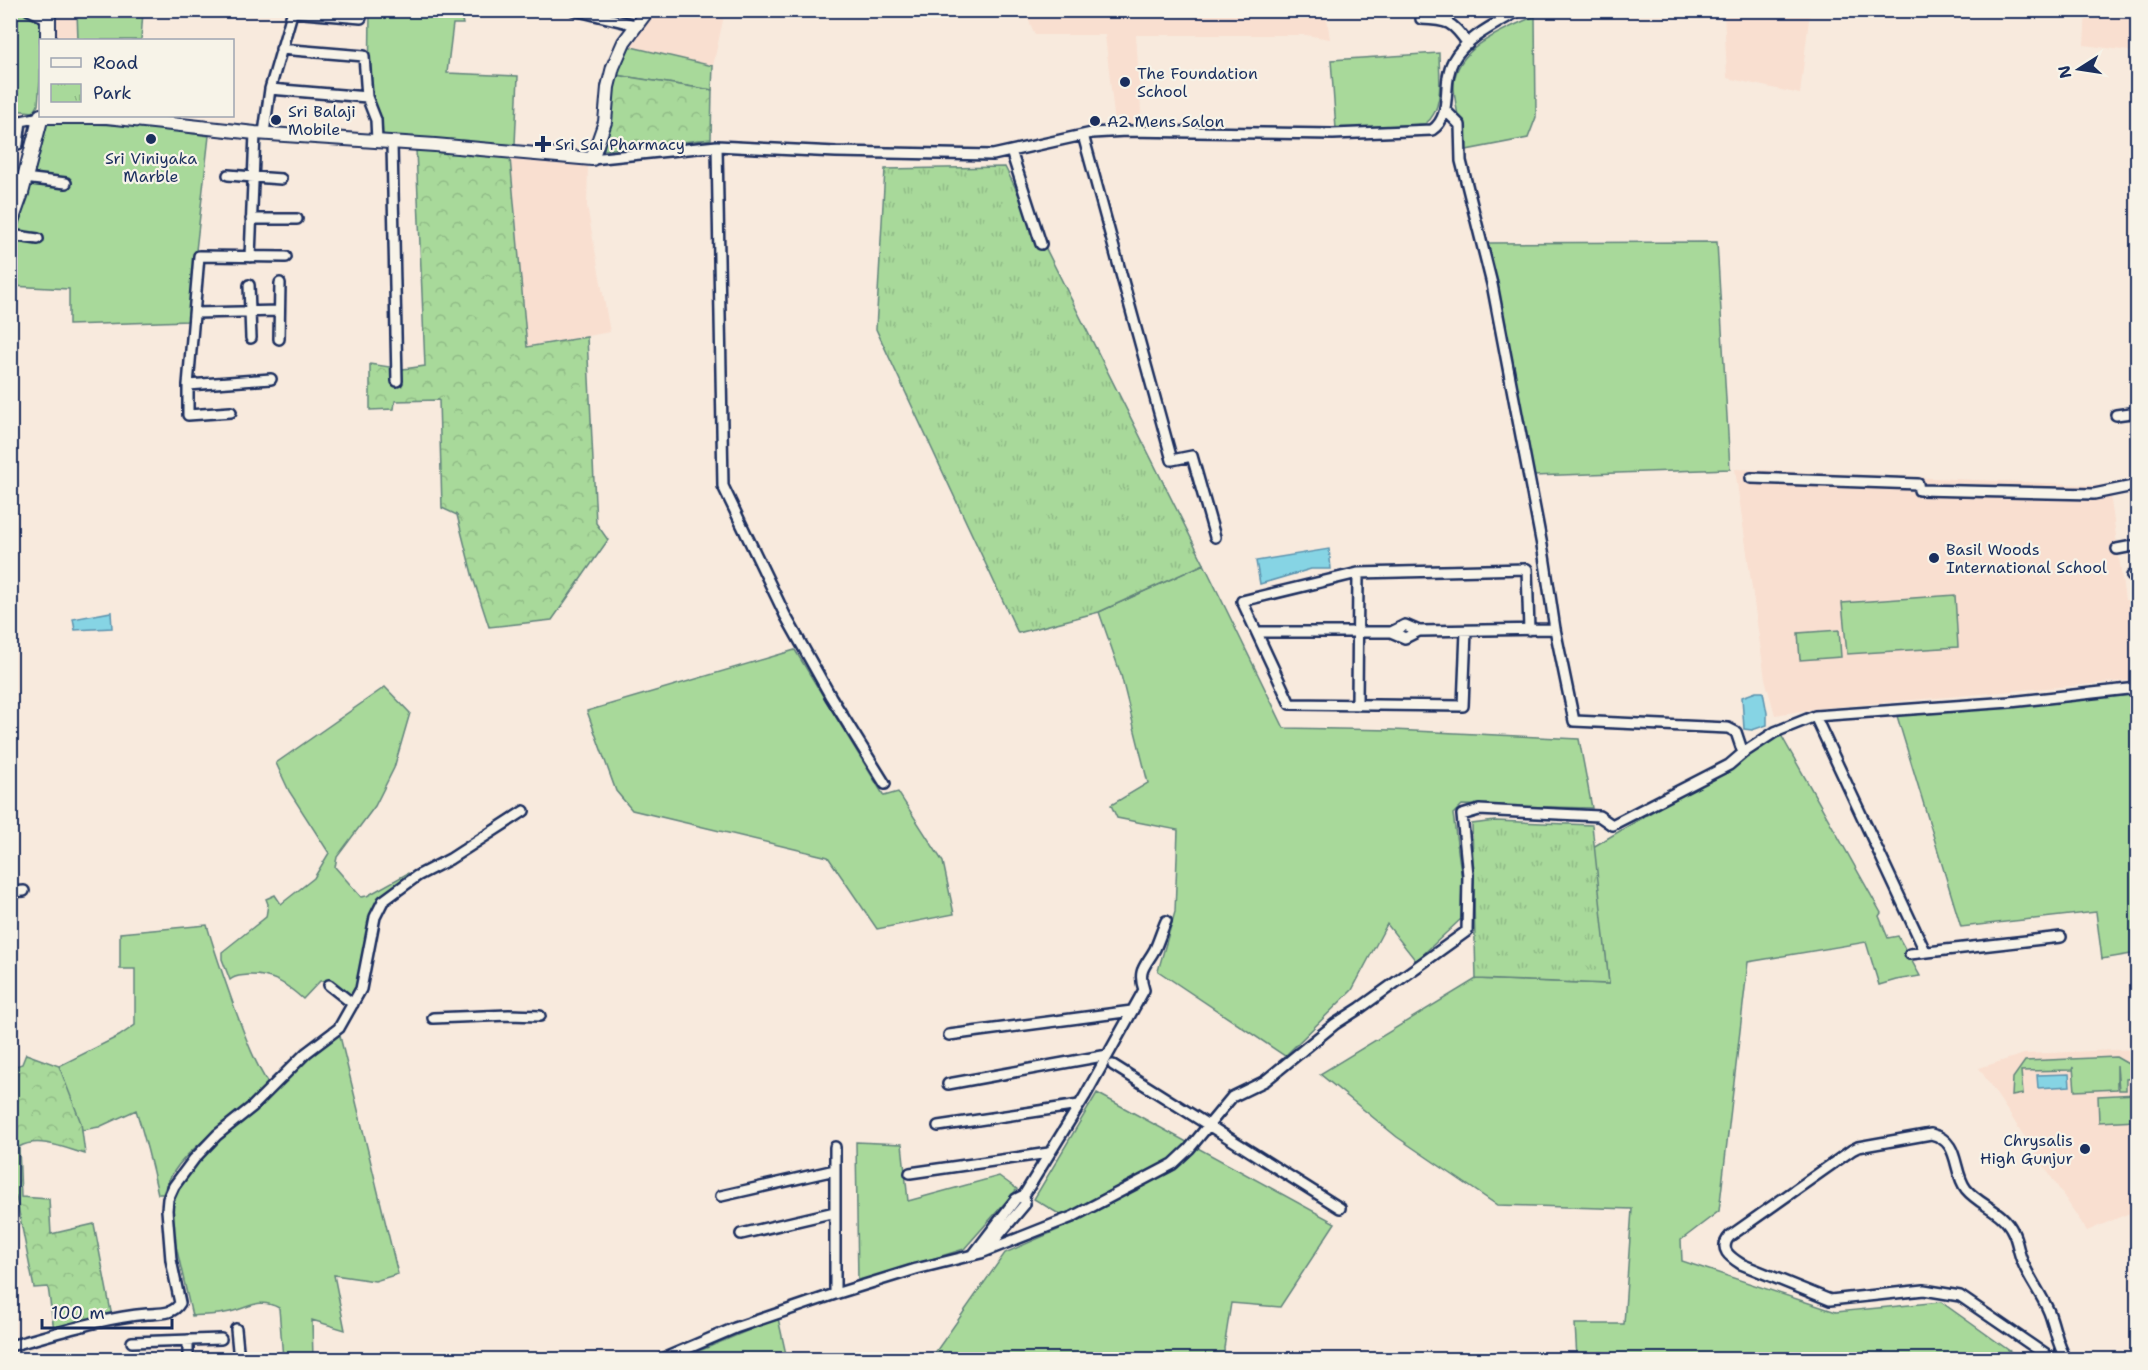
<svg xmlns="http://www.w3.org/2000/svg" width="2148" height="1370" viewBox="0 0 2148 1370" font-family="'Shantell Sans',sans-serif">
  <style>
    .built { fill: #f9dfd0 }
    .green { fill: #a8d99a; stroke: #62847c; stroke-width: 1.5 }
    .forest { fill: url(#forest-crowns); stroke: #62847c; stroke-width: 1.5 }
    .park { fill: url(#park-tufts); stroke: #62847c; stroke-width: 1.5 }
    .water { fill: #86d4e4; stroke: #5b92ae; stroke-width: 1.5 }
    .lines { fill: none; stroke-linecap: round; stroke-linejoin: round }
    .minor-casing { stroke: #1b2f5e; stroke-width: 14 }
    .tertiary-casing { stroke: #1b2f5e; stroke-width: 16 }
    .secondary-casing { stroke: #1b2f5e; stroke-width: 18 }
    .minor { stroke: #f7f3e8; stroke-width: 9 }
    .tertiary { stroke: #f7f3e8; stroke-width: 12 }
    .secondary { stroke: #f7f3e8; stroke-width: 14 }
    .poi-dot { fill: #1b2f5e; stroke: #f7f3e8; stroke-width: 2 }
    .labels { text-anchor: middle; dominant-baseline: central; stroke-width: 4.5; stroke-linejoin: round; paint-order: stroke }
    .poi-label { font-size: 16px; fill: #1b2f5e; stroke: #f7f3e8; text-anchor: start }
  </style>
  <defs>
    <pattern id="forest-crowns" width="20" height="18" patternUnits="userSpaceOnUse" patternTransform="scale(1.5)"><rect width="20" height="18" fill="#a8d99a"/><path d="M2 6a3 3 0 1 1 6 0M12 15a3 3 0 1 1 6 0" fill="none" stroke="#90bb87"/></pattern>
    <pattern id="park-tufts" width="24" height="20" patternUnits="userSpaceOnUse" patternTransform="scale(1.5)"><rect width="24" height="20" fill="#a8d99a"/><path d="M3 7l-1-3M5 7V3M7 7l1-3M15 17l-1-3M17 17v-4M19 17l1-3" fill="none" stroke="#90bb87"/></pattern>
  </defs>
  <rect width="100%" height="100%" fill="#f8eadd"/>
  <filter id="ink" filterUnits="userSpaceOnUse"><feTurbulence type="fractalNoise" baseFrequency=".0167" numOctaves="2"/><feDisplacementMap in="SourceGraphic" scale="12" xChannelSelector="R" yChannelSelector="G"/><feConvolveMatrix kernelMatrix="1 2 1 2 8 2 1 2 1" color-interpolation-filters="sRGB"/></filter>
  <g filter="url(#ink)">
    <path class="built" d="M55,11h22l1,29h-23z
      M653,11h72l-12,55 -86,-20z
      M1025,11h301l4,28 -24,-4h-170l6,91 -27,-2 -10,-89h-70z
      M1724,11h86l-10,83 -73,-16z
      M2086,11h51v41l-53,-7z
      M510,158l78,7 -1,41 23,126 -83,15z
      M1735,469l374,17 16,114h12v80l-323,29 -39,6 -10,-36z
      M2137,1049v161l-50,21 -108,-163 45,-14z"/>
    <path class="green" d="M10,11h32l-2,69 -2,25 -4,7 -23,-2z
      M77,11h66l-2,29h-63z
      M370,11h90l3,13h-10l-6,49 71,3 -3,69 -131,-8 -5,-10 -1,-16 -9,-16z
      M1535,16l1,101 -8,21 -62,12c-4,-20 -12,-44 -12,-65 1,-38 52,-56 81,-69z
      M627,46l86,20 -1,24 -96,-15z
      M1439,53c0,21 6,57 -14,71l-89,5 -5,-69z
      M46,122l93,4 70,10 -21,185 -119,4v-36l-58,-3v-40z
      M1717,242l13,227 -197,7 -45,-233z
      M1204,564l80,164 109,2 186,9 13,69 -130,-3 -9,9 9,66 -1,39 -45,42 -29,-37 -35,66 -67,66 -127,-85 17,-59 3,-82 -61,-12 -6,-13 37,-22 -27,-108 -22,-63z
      M1955,595l3,52 -111,7 -5,-51z
      M1839,630l2,27 -41,3 -2,-27z
      M795,650l89,146 14,-4 45,70 11,52 -77,15 -49,-72 -196,-47 -16,-19 -29,-80z
      M385,687l25,26 -16,55 -19,38 -38,51 -2,10 26,30 6,-1 41,-23 5,3 -40,37 -15,75 -5,11 -6,-3 -16,-15h-11l-17,18c-18,-16 -31,-25 -55,-24 -7,1 -13,0 -18,5l-8,-21v-7l44,-35 2,-13 -2,-5 9,-4 6,9 33,-26 15,-25 -40,-62 -13,-28z
      M2137,692v261l-35,6 -6,-47 -135,15 -64,-211z
      M1781,735l100,178 -2,3 9,22 10,-2 22,40 -24,4 -17,5 -13,-43 -118,20 -29,249 -38,29 1,21 154,51 105,-10 80,57h-444l-2,-35h49l8,-115 -135,-4 -100,-68 -77,-63 156,-95 133,5 -16,-137z
      M207,925c8,28 18,56 28,84 10,27 19,53 34,76 -31,37 -92,61 -106,109h-5c-6,-28 -13,-56 -22,-84l-37,17 -17,3 -23,-64 60,-30 16,-11v-56h-15v-36z
      M339,1032l59,242 -23,7 -41,-6 11,55 -33,-10 1,39h-30l-4,-51c-20,-11 -30,0 -49,4 -12,3 -26,3 -38,4l-19,-83 -2,-23 4,-16 8,-17 37,-41 32,-23 57,-57z
      M2116,1057l21,12v9l-11,1v11h-7l-2,-25v24l-42,2 -2,-24 -1,3 -51,1 2,23 -11,2 1,-18 12,-17z
      M1097,1093l238,130 -55,84 -49,-4 -7,45 1,11 -295,1 75,-107 69,-30 -40,-24z
      M2137,1094v26l-38,2 -1,-26z
      M856,1142l46,2 6,57 91,-25 18,13 -53,60 -106,33z
      M778,1318l9,41h-107z"/>
    <path class="forest" d="M616,75l96,15 -1,49 -107,11z
      M416,149l94,9 17,189 60,-10 9,186 12,17 -56,80 -63,7 -16,-49 -16,-63 -15,-7 -3,-108 -44,1 -1,8 -24,1v-46l33,5 22,-3z
      M26,1054l33,12 22,57 4,31c-20,-6 -47,-18 -66,-7l2,50 28,2 2,35 43,-10 18,93 -58,13 -6,-43 -14,1 -18,-91 -5,-1 -1,-128 12,-4z"/>
    <path class="park" d="M1005,167l199,397 -105,48 -81,21 -142,-304 9,-160z
      M1495,821l97,4 17,159 -133,-5 -4,-155z"/>
    <path class="water" d="M1329,549l2,20h-20l-51,15 -4,-23z
      M111,612l1,16 -37,2 -2,-11z
      M1756,692h7l4,21v12l-15,5 -8,-1 -2,-32z
      M2069,1074l1,12 -32,2 -1,-13z"/>
    <g class="lines">
      <defs>
        <path id="minor" d="M29,10l19,9
          M574,10l62,15
          M292,12l69,6
          M1421,19c27,1 31,2 47,25
          M281,49l83,7 3,41 9,23 1,21
          M270,89l97,8
          M1445,110l15,15 1,36 31,123 52,272 11,73 19,92 154,7 8,4 7,21
          M10,120l11,1 20,-4
          M264,133l6,-44 23,-79
          M1083,135l89,325 20,-4 23,81
          M10,144h8l3,-23
          M392,144l5,237
          M717,146l6,340 62,129 46,82 54,87
          M1011,151l30,93
          M592,159l125,-13 119,6 157,3 99,-22 34,-2 207,3 99,-4c22,-15 9,-47 21,-69 13,-24 45,-38 67,-51
          M228,175l53,4
          M24,178l42,5
          M251,219h46
          M10,235l28,4
          M250,257l5,-124
          M249,285l2,53
          M195,313l84,-2
          M279,339l1,-56
          M188,385l83,-6
          M231,412l-43,3v-30l11,-129 87,1
          M2116,415l22,-3
          M1751,478l167,6 1,6 175,4 44,-9
          M2117,549l21,-4
          M2132,576l6,-1
          M1466,631l-3,75 -173,-2 -48,-103 116,-28 169,-4 2,61
          M1257,632h134l14,-7 14,6 136,-2
          M1391,632l14,6 14,-7
          M1357,705l1,-132
          M1815,716l110,235
          M10,892l14,-1
          M1910,954l151,-17
          M329,985l24,19
          M433,1018l76,-3 31,1
          M949,1035l183,-24
          M1113,1065l227,143
          M948,1084l160,-29
          M938,1126l141,-21
          M910,1173l139,-20
          M721,1196l114,-26
          M741,1234l94,-22
          M988,1248l37,-44 -1,-9
          M973,1255l43,-56 8,-4 61,-99 59,-106c-7,-21 2,-24 11,-41 4,-9 7,-19 11,-28
          M835,1294v-147
          M236,1329l3,31
          M188,1340v20
          M132,1342l89,-3
          M10,1346c45,-12 91,-28 137,-32 13,-1 26,1 33,-11l-9,-43 -4,-50 1,-11 6,-13 20,-27 23,-24 35,-28 54,-54 33,-25 22,-39 14,-72 8,-16 34,-25 33,-17 74,-48
          M2065,1358l-16,-1 -89,-61 -36,-6 -94,10 -89,-36c-11,-7 -23,-15 -11,-28l122,-86 6,-3 73,-13c30,7 21,37 35,55 14,17 37,21 47,43 5,10 5,21 10,31 7,17 19,32 26,49 6,15 8,34 18,48
          M660,1360l75,-32 100,-34 81,-25 65,-16 91,-36 101,-53 16,-15 43,-52 33,-16 70,-57 25,-16 107,-77 1,-56 -6,-60 17,-5 120,6 13,9 117,-60 14,-12 32,-21 40,-16 195,-14 128,-14"/>
        <path id="tertiary" d="M41,117h66l148,16 180,12 157,14 13,-37 3,-35 5,-20 11,-25 24,-32"/>
        <path id="secondary" d="M48,40v-30
          M10,224l11,-31 20,-77"/>
      </defs>
      <use href="#minor" class="minor-casing"/>
      <use href="#tertiary" class="tertiary-casing"/>
      <use href="#secondary" class="secondary-casing"/>
      <use href="#minor" class="minor"/>
      <use href="#tertiary" class="tertiary"/>
      <use href="#secondary" class="secondary"/>
    </g>
  </g>
  <g class="poi-dot">
    <circle cx="1125" cy="82" r="6"/>
    <circle cx="276" cy="120" r="6"/>
    <circle cx="1095" cy="121" r="6"/>
    <circle cx="151" cy="139" r="6"/>
    <path d="M540 135h6v6h6v6h-6v6h-6v-6h-6v-6h6z"/>
    <circle cx="1934" cy="558" r="6"/>
    <circle cx="2085" cy="1149" r="6"/>
  </g>
  <g class="labels">
    <g class="poi-label">
      <text x="1137" y="73">The Foundation<tspan x="1137" dy="18">School</tspan></text>
      <text x="288" y="111">Sri Balaji<tspan x="288" dy="18">Mobile</tspan></text>
      <text x="1107" y="121">A2 Mens Salon</text>
      <text x="555" y="144">Sri Sai Pharmacy</text>
      <text x="151" y="158" text-anchor="middle">Sri Viniyaka<tspan x="151" dy="18">Marble</tspan></text>
      <text x="1946" y="549">Basil Woods<tspan x="1946" dy="18">International School</tspan></text>
      <text x="2073" y="1140" text-anchor="end">Chrysalis<tspan x="2073" dy="18">High Gunjur</tspan></text>
    </g>
  </g>
  <rect width="2148" height="1370" fill="none" stroke="#f7f3e8" stroke-width="36"/>
  <rect x="18" y="18" width="2112" height="1334" fill="none" stroke="#1b2f5e" stroke-width="2" filter="url(#ink)"/>
  <rect x="39" y="39" width="195" height="78" fill="#f7f3e8" stroke="#9fa5b1" stroke-width="1.5"/>
  <rect x="51" y="58" width="30" height="9" fill="#f7f3e8" stroke="#9fa5b1" stroke-width="1.5"/>
  <text x="93" y="69" font-size="18" fill="#1b2f5e">Road</text>
  <rect x="51" y="84" width="30" height="18" fill="url(#park-tufts)" stroke="#9fa5b1" stroke-width="1.5"/>
  <text x="93" y="99" font-size="18" fill="#1b2f5e">Park</text>
  <g transform="translate(2079 69) rotate(258)" stroke="#f7f3e8" stroke-width="4.5" paint-order="stroke">
  <path d="M0-4.5L10 22L0 15L-10 22Z" fill="#1b2f5e"/>
  <text y="-9" font-size="16" font-weight="bold" text-anchor="middle" fill="#1b2f5e">N</text>
  </g>
  <path d="M42 1319v9h130v-9" fill="none" stroke="#1b2f5e" stroke-width="3"/>
  <text x="51" y="1319" font-size="18" fill="#1b2f5e" stroke="#f7f3e8" stroke-width="4.5" paint-order="stroke">100 m</text>
</svg>
